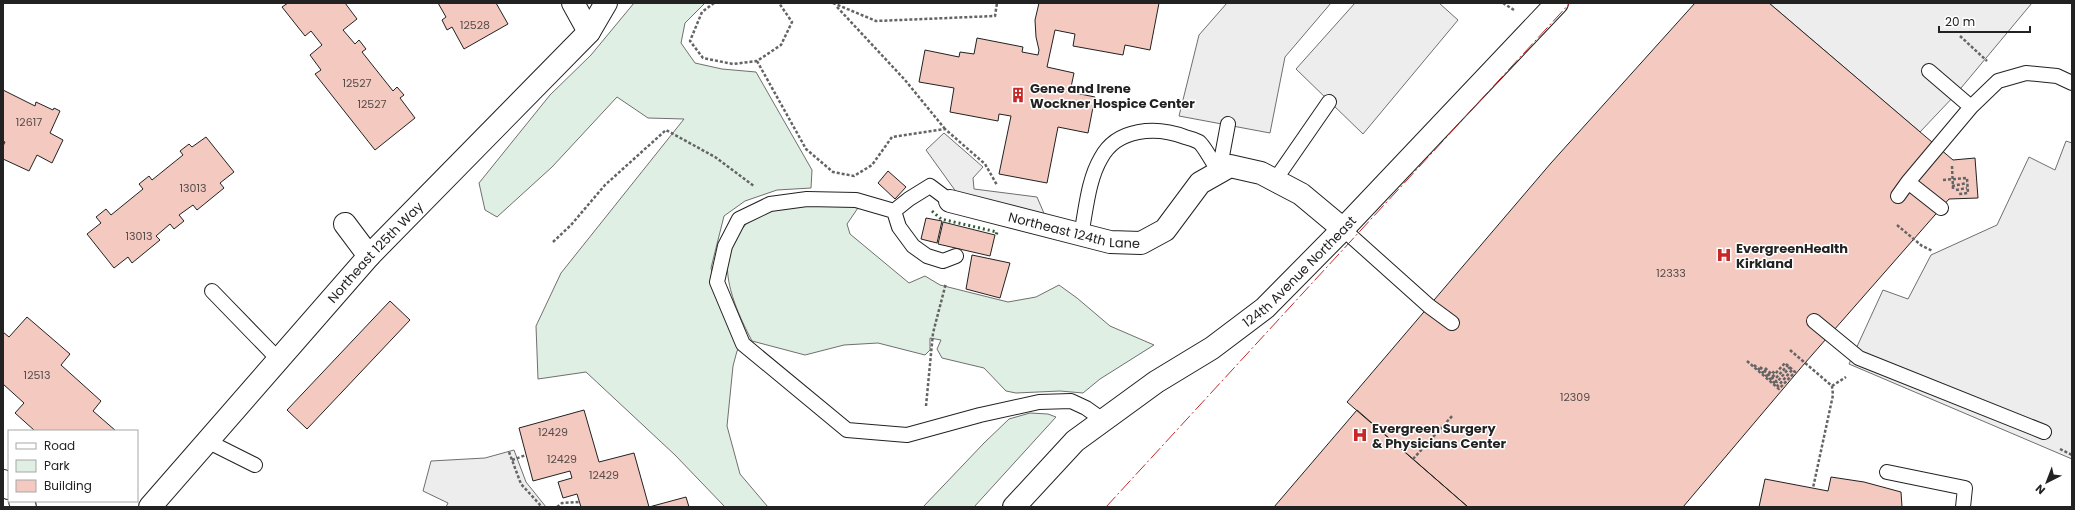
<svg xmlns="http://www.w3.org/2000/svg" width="2075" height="510" viewBox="0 0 2075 510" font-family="Poppins,sans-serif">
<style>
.green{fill:#e0efe3;stroke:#6f6f6f}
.parking{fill:#ededed;stroke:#6f6f6f}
.building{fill:#f3c9c0;stroke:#222}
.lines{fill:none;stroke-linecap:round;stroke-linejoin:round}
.service-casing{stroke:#222;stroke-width:16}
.minor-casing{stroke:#222;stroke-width:24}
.tertiary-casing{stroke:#222;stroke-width:24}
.path{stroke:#646464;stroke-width:2.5;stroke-dasharray:3 2;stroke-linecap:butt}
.service{stroke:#fff;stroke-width:14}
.minor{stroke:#fff;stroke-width:22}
.tertiary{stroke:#fff;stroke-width:22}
.hedge{stroke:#2f5e38;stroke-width:3;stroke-dasharray:2 3;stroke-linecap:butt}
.power{stroke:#c62828;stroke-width:1;stroke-dasharray:14 3 2 3;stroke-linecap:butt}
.labels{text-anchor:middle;stroke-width:3;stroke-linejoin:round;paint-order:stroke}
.number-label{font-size:11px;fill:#564c4a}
.poi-label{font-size:13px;font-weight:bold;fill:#222;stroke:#fff;text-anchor:start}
.street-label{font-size:13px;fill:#222;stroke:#fff}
</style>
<rect width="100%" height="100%" fill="#fff"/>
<path class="green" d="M634 3H705L685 23 681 43 695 63 722 69 756 72 812 170 811 188 777 190 745 201 724 216 711 268 719 299 740 347 737 351 733 366 727 426 740 474 768 507H725L675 455 586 372 538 379 536 326 561 273 684 119 648 118 617 97 552 167 497 217 485 210 479 183 550 95 591 55Z
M810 205H860L847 224 850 234 909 283 925 276 940 285 1008 302 1036 297 1059 285 1077 298 1110 326 1154 345 1100 379 1083 393 1060 391 1016 393 1006 391 984 368 942 358 937 349 941 340 930 338V350L925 355 878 343 844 345 805 355 752 341C736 310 712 261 741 230 744 227 747 222 751 220 769 209 790 207 810 205Z
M1030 413 1048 414 1056 417 974 507H923L984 443 1009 419Z"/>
<path class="parking" d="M1227 3H1331L1285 57 1270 133 1179 116 1199 35Z
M1355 3H1439L1458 20 1363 134 1296 69Z
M1769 3H2032L1956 94 1920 132Z
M944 133 983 167 973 178 974 189 1037 197 1046 218 962 200 926 150Z
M2066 141 2072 143V459L1849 364 1883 290 1908 299 1931 255 1997 225 2029 157 2055 170Z
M514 450 526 482 546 507H446L448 503 423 491 431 461 485 458Z"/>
<path class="building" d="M288 3H345L357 19 343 30 355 44 359 40 366 49 362 52 393 91 397 87 404 95 400 98 415 118 375 150 315 74 321 70 310 55 322 45 311 31 305 36 282 7Z
M438 3H496L508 24 464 49 452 27 447 30 442 20 446 17Z
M1039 3H1159L1150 50 1125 45 1123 55 1073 46 1075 34 1055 30 1047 67 1074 73 1070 92 1095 97 1088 133 1058 127 1047 183 999 174 1011 116 999 114 998 121 950 112 954 88 919 82 925 50 959 57 960 52 974 54 977 38 1023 47 1022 52 1038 55 1039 50 1036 37 1035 20Z
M1695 3H1769L1953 160 1975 158 1978 198 1949 199 1805 363 1683 507H1468L1347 402 1551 163Z
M3 87V90L35 106 36 102 53 110 54 108 60 111 50 133 63 140 52 163 37 155 29 171 3 159V146L5 142 3 141Z
M206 137 234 172 220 183 224 188 197 210 193 205 179 215 184 221 174 229 170 224 156 236 160 240 132 263 128 257 114 268 87 234 101 223 96 217 106 209 111 215 143 189 139 184 149 176 152 180 183 155 180 151 189 144 192 147Z
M888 171 906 187 895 199 878 183Z
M926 218 942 221 937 243 921 239Z
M943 222 995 235 990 256 938 244Z
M972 255 1010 263 1000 298 966 289Z
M390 301 410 320 307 429 287 410Z
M27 317 70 354 61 365 101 401 93 411 116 431H35L15 413 24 403 3 384V332L9 337Z
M584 410 599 462 634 453 649 507H581L577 494 563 498 558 482 572 478 570 471 533 481 519 428Z
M1357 410 1413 459 1468 507H1274Z
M1831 477 1864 482 1901 492 1902 507H1759L1765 479 1828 491Z
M686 497 689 507H649Z"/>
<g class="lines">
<g class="service-casing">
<path id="service" d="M1929 71 1971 107
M1219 172 1228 124
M1275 180 1329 102
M1898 196 1908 182
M950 201 930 186 909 199 894 211 856 200 807 199 770 204 739 219 725 246 717 282 743 344 847 430 907 435 980 415 1039 402 1071 401 1086 408 1103 420
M1941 208 1908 182 1971 107 1998 81 2026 73 2057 76 2072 83
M894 211 899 227 913 246 927 256 943 261 956 256
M1343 229 1429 306 1452 323
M1081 235C1086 210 1088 180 1101 158 1117 128 1156 126 1185 137 1189 138 1195 140 1199 142 1205 147 1214 165 1219 172
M212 291 278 359
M1814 321 1859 358 2044 432
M207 441 255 465
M1887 472 1965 488 1963 507"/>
</g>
<g class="minor-casing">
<g id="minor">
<path d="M573 3 589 32"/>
<path id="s1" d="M950 201 1110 242 1141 243 1165 230 1200 183 1230 166 1261 173 1301 194 1343 229"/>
<path d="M345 224 369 256"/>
<path d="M3 481 9 488"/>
<path d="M20 501 25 507"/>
<path id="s2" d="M150 507 369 256 589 32 606 3"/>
</g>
</g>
<g class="tertiary-casing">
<g id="tertiary">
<path id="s3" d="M1014 507 1075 441 1156 382 1212 348 1265 308 1343 229 1557 3"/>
</g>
</g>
<path class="path" d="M714 3 702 12 690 41 703 58 733 64 757 61 781 45 792 22 779 3
M833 3 876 21 995 16 997 3
M1503 3 1514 10
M837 7 905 80 945 129
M1960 36 1987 61
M757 61 806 149 833 172 854 176 872 165 892 137 945 129 985 164 997 185
M1952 166 1953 189
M1943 180 1967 178 1968 193 1959 194
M1952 186 1967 183
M1956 190 1967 188
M1897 225 1922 246 1933 251
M553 242 571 225 605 185 666 130 715 157 754 186
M1790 350 1832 386 1833 395 1813 488
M1747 361 1779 389 1795 372 1785 363 1775 374 1772 371
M1754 365 1778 386 1792 370
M1760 367 1777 382 1790 367
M1765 368 1776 378 1788 365
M1832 386 1846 377
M926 406 933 333 946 283
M2060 449 2072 455
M509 452 521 484 542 507
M1413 459 1453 415
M512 460 526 455
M557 507 562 503 579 502"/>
<use href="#service" class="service"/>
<use href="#minor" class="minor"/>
<use href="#tertiary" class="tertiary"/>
<path class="hedge" d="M932 211 941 219 997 232 996 236"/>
<path class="power" d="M1106 507 1570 3"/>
</g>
<defs>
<g id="building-bare" transform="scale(1.2)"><path d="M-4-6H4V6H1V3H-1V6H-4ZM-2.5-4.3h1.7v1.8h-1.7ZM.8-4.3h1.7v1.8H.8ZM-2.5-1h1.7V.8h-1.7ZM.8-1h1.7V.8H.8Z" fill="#c62828" stroke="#fff" stroke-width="2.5" paint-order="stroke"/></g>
<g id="hospital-bare" transform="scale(1.2)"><path d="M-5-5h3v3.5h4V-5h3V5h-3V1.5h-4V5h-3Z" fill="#c62828" stroke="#fff" stroke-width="2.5" paint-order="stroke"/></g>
</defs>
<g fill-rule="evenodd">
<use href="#building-bare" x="1018" y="95"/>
<use href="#hospital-bare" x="1724" y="255"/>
<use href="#hospital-bare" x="1360" y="435"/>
</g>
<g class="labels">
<g class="number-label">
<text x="475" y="29">12528</text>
<text x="357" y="87">12527</text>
<text x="372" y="108">12527</text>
<text x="29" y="126">12617</text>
<text x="193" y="192">13013</text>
<text x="139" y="240">13013</text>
<text x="1671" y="277">12333</text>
<text x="37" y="379">12513</text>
<text x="1575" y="401">12309</text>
<text x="553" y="436">12429</text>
<text x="562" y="463">12429</text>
<text x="604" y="479">12429</text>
</g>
<g class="poi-label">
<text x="1030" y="93">Gene and Irene<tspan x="1030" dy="15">Wockner Hospice Center</tspan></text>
<text x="1736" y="253">EvergreenHealth<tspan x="1736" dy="15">Kirkland</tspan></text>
<text x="1372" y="433">Evergreen Surgery<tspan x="1372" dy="15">&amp; Physicians Center</tspan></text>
</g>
<g class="street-label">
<text dy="5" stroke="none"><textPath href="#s1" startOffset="128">Northeast 124th Lane</textPath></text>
<text dy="5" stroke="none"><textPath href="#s2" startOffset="340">Northeast 125th Way</textPath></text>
<text dy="5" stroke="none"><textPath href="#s3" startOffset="372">124th Avenue Northeast</textPath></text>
</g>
</g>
<rect width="2075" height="510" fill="none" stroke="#222222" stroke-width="8"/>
<rect x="8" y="430" width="130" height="72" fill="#ffffff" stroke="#a7a7a7"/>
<rect x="16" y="443" width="20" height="6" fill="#ffffff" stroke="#a7a7a7"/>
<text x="44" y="450" font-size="12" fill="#222222">Road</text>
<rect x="16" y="460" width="20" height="12" fill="#e0efe3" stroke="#a7a7a7"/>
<text x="44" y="470" font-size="12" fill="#222222">Park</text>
<rect x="16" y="480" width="20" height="12" fill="#f3c9c0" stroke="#a7a7a7"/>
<text x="44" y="490" font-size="12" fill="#222222">Building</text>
<g transform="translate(2047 482) rotate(222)" stroke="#ffffff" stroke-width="3" paint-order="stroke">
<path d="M0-3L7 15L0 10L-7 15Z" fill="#222222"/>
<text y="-6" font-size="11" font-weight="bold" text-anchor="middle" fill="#222222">N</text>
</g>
<path d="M1939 26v6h91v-6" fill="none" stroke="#222222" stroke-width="2"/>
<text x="1945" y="26" font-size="12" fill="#222222" stroke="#ffffff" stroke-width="3" paint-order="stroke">20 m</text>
</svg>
